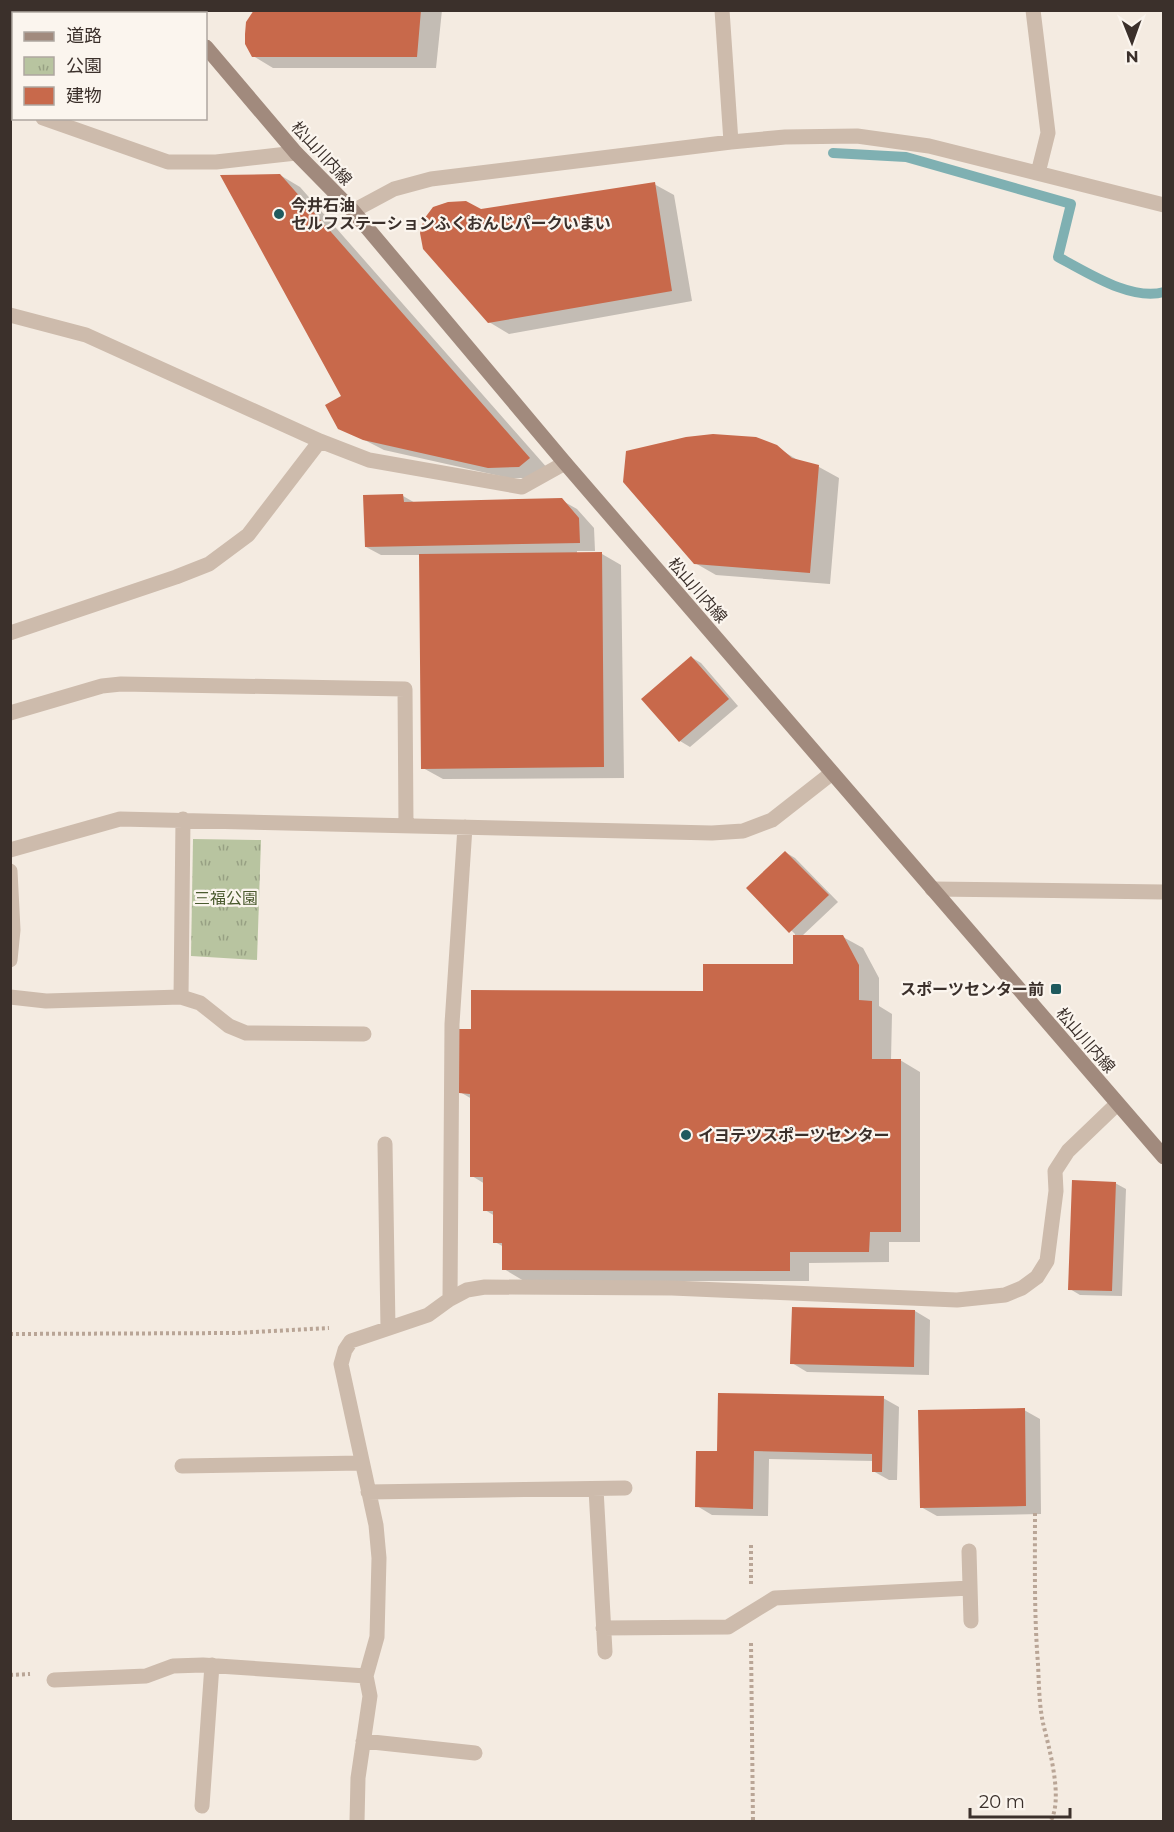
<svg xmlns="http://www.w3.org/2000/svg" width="1174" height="1832" viewBox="0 0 1174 1832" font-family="Montserrat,'Noto Sans JP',sans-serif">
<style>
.park{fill:url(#park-tufts)}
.shadow{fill:#0003}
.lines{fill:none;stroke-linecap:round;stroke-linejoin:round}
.stream{stroke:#7fb0b2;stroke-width:10}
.building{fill:#c8694b}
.path{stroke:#b9a596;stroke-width:4;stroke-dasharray:3 3;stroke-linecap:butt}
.minor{stroke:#cdbbac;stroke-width:15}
.secondary{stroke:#a18a7d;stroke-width:15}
.poi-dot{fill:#1f5a5e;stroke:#fbf5ee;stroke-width:2}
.labels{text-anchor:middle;stroke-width:4.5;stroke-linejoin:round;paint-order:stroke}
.street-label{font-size:16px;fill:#3b302b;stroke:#fbf5ee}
.poi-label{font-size:16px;font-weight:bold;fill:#3b302b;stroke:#fbf5ee;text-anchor:start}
.park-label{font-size:16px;fill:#4a5a2e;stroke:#fbf5ee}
</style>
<defs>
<pattern id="park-tufts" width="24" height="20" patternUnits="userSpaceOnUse" patternTransform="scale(1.5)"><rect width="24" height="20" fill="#b8c4a0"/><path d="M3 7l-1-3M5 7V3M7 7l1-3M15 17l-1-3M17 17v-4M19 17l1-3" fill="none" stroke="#97a083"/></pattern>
</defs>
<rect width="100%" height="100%" fill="#f4ebe1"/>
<path class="park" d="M193 839 261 840 257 960 191 956Z"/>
<path class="shadow" d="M256 10H442L436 68H273L253 56Z
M280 175 300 187 549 470 539 478H509L384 450 339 427 343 396Z
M654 184 674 195 692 301 509 334 489 322 480 211Z
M776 447 801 462 819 467 839 478 830 584 716 575 695 563Z
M403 496 417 504 561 500 577 509 594 528 595 551H577V554H602L621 565 624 778 443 779 423 768 421 555H381L366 547Z
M691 657 701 663 738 706 690 747 680 741 643 699Z
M785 852 795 858 838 902 802 936 843 937 863 948 879 978V1006L892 1014 891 1060H900L920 1072V1242H889V1262L809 1263V1281H524L504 1269V1247L495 1242V1216L485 1210V1184L472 1176V1099L460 1092 705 992 795 965V934L748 888Z
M1115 1183 1126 1189 1122 1296 1080 1295 1070 1289Z
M794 1308 915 1311 930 1320 929 1375 807 1372 792 1363Z
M883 1398 899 1407 897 1480H889L873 1471 874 1461 769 1459 768 1516 712 1515 697 1506 718 1452Z
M1024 1410 1040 1419 1041 1514 937 1516 921 1507Z"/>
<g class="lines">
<path class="stream" d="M833 153 906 157 1071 204 1058 257C1087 272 1130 301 1164 292"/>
</g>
<path class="building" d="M254 10H421L417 57H252L245 44V34L246 22Z
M280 174 530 458 519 467 488 468 363 440 338 429 325 405 341 396 220 175Z
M655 182 672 291 488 323 423 249 420 233 424 219 433 207 448 202 466 201 481 209Z
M713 434 756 437 777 445 792 458 819 465 810 573 694 564 623 482 626 451 686 437Z
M403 494 404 502 562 498 579 518 580 543 365 547 363 495Z
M602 552 604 767 421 769 419 554Z
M691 656 729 699 679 742 641 699Z
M785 851 829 895 789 933 746 888Z
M793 935H843L859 965V1000L872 1001V1059H901V1232H870L869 1252H790V1271L502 1270V1243H493V1211H483V1177H470V1094L459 1093V1029H471V990L703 991V964H793Z
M1072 1180 1116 1182 1112 1291 1068 1290Z
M792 1307 915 1310 914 1367 790 1364Z
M718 1393 884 1396 882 1472H872V1454L754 1451 753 1509 695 1507 696 1451H717Z
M1025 1408 1026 1506 920 1508 918 1410Z"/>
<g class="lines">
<path class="path" d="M10 1334 236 1333 329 1328
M1035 1513C1035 1564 1034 1614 1038 1664 1039 1684 1039 1704 1043 1723 1049 1748 1064 1800 1050 1822
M751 1584V1543
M751 1643 753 1822
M10 1675 30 1674"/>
<path class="minor" d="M722 10 731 142
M1033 10 1048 133 1038 173
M10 107 14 108
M43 118 168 162H216L296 153
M353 211 394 189 431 179 731 142 785 137 857 136 929 146 1164 205
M10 315 86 335 320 441 369 460 522 487 565 463
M10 633 176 577 209 564 248 535 320 441
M10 713 102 686 121 684 405 689 406 825
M10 850 120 819 712 833 743 831 772 820 832 773
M10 871 13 930 10 960
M932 889 1164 892
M10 997 46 1001 181 997 200 1003 229 1026 246 1033 364 1034
M181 997 183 819
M385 1144 388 1328
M450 1299 452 1024 465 827
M182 1466 362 1463
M596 1489 605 1652
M368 1492 625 1488
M969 1551 971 1621
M603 1628 728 1627 775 1598 970 1588
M54 1680 146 1676 173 1666 203 1665 366 1676
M363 1741 475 1753
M202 1806 212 1665
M357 1822 358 1778 370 1696 366 1676 377 1637 379 1558 376 1525 341 1364 345 1350 351 1341 428 1315 450 1299 467 1290 485 1287 672 1288 957 1300 1005 1295 1022 1288 1037 1277 1047 1261 1056 1191 1055 1171 1068 1151 1117 1104"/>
<path class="secondary" d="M173 10 177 14
M206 47 296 153 353 211 565 463 1164 1157"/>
</g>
<g class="poi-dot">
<circle cx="279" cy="214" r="6"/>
<rect x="1050" y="983" width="12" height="12" rx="3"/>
<circle cx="686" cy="1135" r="6"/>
</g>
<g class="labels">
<g class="street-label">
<text transform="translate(322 153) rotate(47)" y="6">松山川内線</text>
<text transform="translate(698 590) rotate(49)" y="6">松山川内線</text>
<text transform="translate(1086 1040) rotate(49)" y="6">松山川内線</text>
</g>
<g class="poi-label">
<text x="291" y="211">今井石油<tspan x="291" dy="18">セルフステーションふくおんじパークいまい</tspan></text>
<text x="1044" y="995" text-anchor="end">スポーツセンター前</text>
<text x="698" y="1141">イヨテツスポーツセンター</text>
</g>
<g class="park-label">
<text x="226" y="904">三福公園</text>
</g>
</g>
<rect width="1174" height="1832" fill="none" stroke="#3b302b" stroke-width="24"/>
<rect x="12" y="12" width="195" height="108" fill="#fbf5ee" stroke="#aea6a0" stroke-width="1.5"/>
<rect x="24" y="32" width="30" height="9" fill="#a18a7d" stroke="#aea6a0" stroke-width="1.5"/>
<text x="66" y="42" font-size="18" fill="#3b302b">道路</text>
<rect x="24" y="57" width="30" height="18" fill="url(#park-tufts)" stroke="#aea6a0" stroke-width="1.5"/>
<text x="66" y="72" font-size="18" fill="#3b302b">公園</text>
<rect x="24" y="87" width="30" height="18" fill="#c8694b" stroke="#aea6a0" stroke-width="1.5"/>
<text x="66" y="102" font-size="18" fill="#3b302b">建物</text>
<g transform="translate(1132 42) rotate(179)" stroke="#fbf5ee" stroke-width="4.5" paint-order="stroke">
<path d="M0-4.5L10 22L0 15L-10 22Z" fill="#3b302b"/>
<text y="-9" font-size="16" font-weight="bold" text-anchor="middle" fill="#3b302b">N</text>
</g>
<path d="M970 1808v9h100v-9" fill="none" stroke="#3b302b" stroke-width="3"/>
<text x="979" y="1808" font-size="18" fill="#3b302b" stroke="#fbf5ee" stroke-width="4.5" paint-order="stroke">20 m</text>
</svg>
